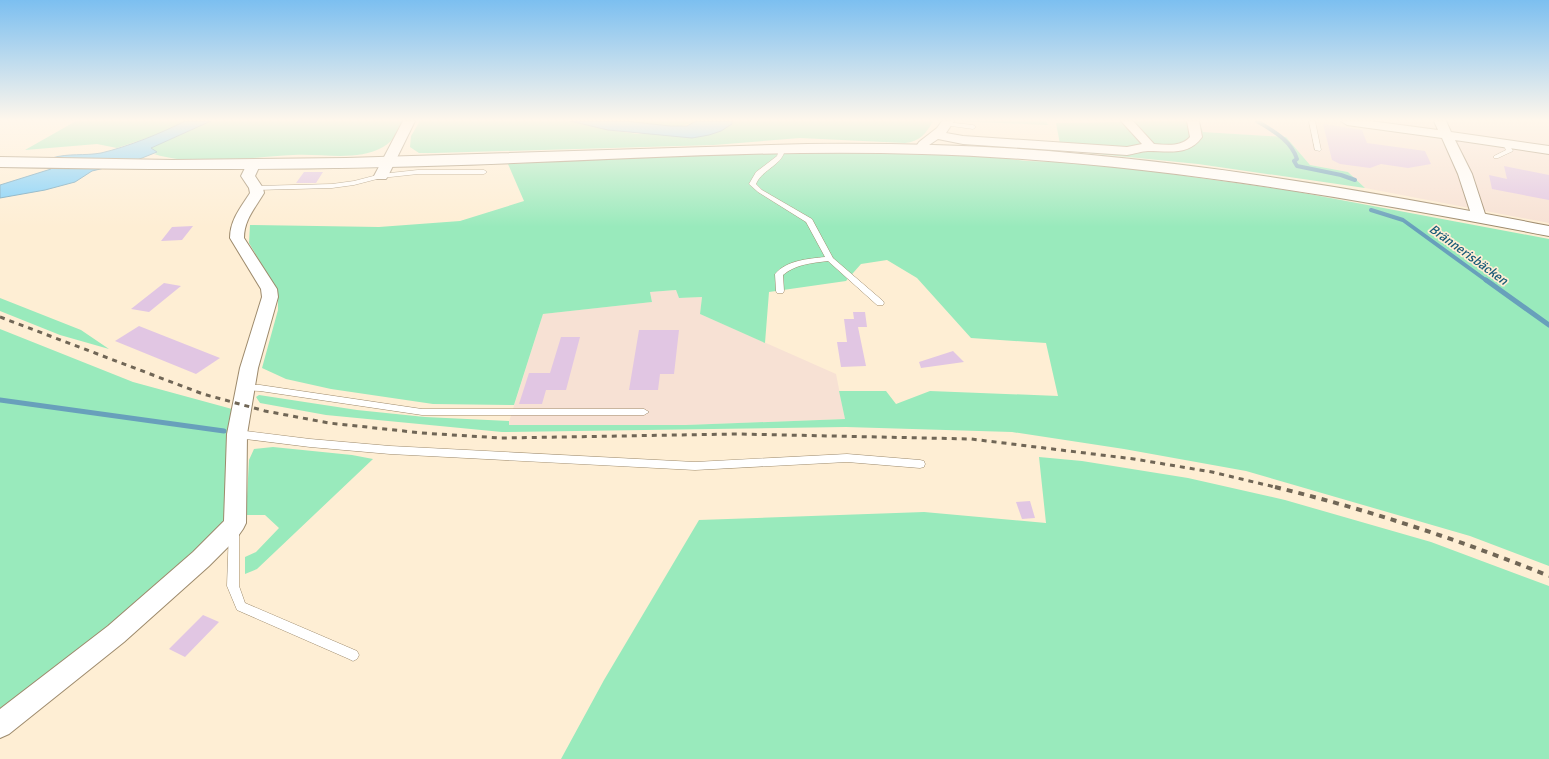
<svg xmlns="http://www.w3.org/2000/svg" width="1549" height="759" viewBox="0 0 1549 759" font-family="Signika,sans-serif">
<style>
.industrial{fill:#f7e1d4}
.green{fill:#99eabc}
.water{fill:#7bcffb;stroke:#68a0bb}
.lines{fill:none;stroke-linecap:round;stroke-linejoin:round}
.stream-far1{stroke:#68a0bb;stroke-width:4}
.stream{stroke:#68a0bb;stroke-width:5}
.building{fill:#e1c6e3}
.lane-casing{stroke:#9d8a6c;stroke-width:1}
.street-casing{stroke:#9d8a6c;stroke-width:2}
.secondary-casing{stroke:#9d8a6c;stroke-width:2}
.lane{fill:#fff;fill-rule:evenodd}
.street{fill:#fff;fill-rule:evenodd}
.secondary{fill:#fff;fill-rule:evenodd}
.rail-far1{stroke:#706656;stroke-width:3;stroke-dasharray:5 5;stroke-linecap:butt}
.rail{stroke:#706656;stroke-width:4;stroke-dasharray:6 6;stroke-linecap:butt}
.labels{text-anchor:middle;stroke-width:3.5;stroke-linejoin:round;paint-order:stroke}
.water-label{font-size:13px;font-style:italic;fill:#195b78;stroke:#feeed4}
</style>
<rect width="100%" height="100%" fill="#feeed4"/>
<path class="industrial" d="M1199 121H1549V223L1365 188 1348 172 1310 165 1286 137 1203 132Z
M676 290 679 298 702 297 700 314 836 374 845 419 686 425H508L543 314 652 302 650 292Z"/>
<path class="green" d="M76 121H185L162 133 117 148 97 144 25 150Z
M211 121H403C398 131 394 141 383 147 356 162 322 153 293 155 250 157 195 167 154 154L157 153 151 148Z
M420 121H570L608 130 638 134 732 124V121H933C927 133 919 142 905 143L800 138 714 145 434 153H419L410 147 411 136Z
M625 121H696C675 132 647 124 625 121Z
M955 121H1046L1048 125Z
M1133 121H1199L1203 132 1286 137 1310 165 1348 172 1365 188 1198 164 1068 151 1076 150 1114 152 1153 145Z
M1125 122 1143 145 1135 148 1060 144 1056 123Z
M819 152 983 156 1027 161 1093 163 1293 191 1549 239V566L1470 536 1246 471 1124 449 1012 432 846 427 502 432 326 415 260 403 256 397 259 395 357 410 425 417 509 421V425H686L845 419 839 391H886L896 404 930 391 1058 396 1046 343 971 338 917 278 887 260 861 264 846 281 769 292 765 343 700 314 702 297 679 298 676 290 650 292 652 302 543 314 514 405 433 404 331 389 286 379 262 368 278 310V292L249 243 250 225 379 227 460 221 524 201 508 164 704 154Z
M0 298 81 330 109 349 60 335 0 311Z
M0 329 133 382 232 409 229 518 224 528 85 646 0 709Z
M273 447 352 455 373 459 257 569 245 574V557L256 552 279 528 265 515H246L249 460 254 449Z
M1039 457 1082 461 1188 478 1285 500 1431 542 1549 586V759H561L604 680 699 520 924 512 1046 523Z"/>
<path class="water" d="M185 121H211L151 148 157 152 137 160 92 171 75 182 45 190 0 198V185L51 169 52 158C68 153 85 156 101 153 127 147 162 133 185 121Z
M570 121H625L670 126H687L696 121H732V124L721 131 709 135 692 138 608 130Z"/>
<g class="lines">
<path class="stream-far1" d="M1257 121C1273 131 1291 140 1297 159L1294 161 1297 166 1341 175 1355 180
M1371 210 1403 220 1487 281"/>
<path class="stream" d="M1486 280 1549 325
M0 400 224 431"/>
</g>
<path class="building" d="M1323 124 1362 130 1367 143 1425 151 1431 164 1408 168 1381 164 1370 168 1340 164 1332 160Z
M1504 166 1549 175V200L1492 189 1489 175 1507 179Z
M304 172H323L316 183H296Z
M193 226 182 240 161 241 172 227Z
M164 283 181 286 149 312 131 309Z
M853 312H865L867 327H858L866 366 841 367 837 342H847L844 319H854Z
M139 326 220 358 196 374 115 341Z
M639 330H679L674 374H660L658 390H629Z
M561 337H580L566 390H546L542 404H519L529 373H550Z
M953 351 964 362 921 368 919 362Z
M1030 501 1035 518 1022 519 1016 502Z
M203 615 219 622 185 657 169 649Z"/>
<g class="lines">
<g class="lane-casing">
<path id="lane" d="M1309 121H1315L1321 150 1320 151 1315 150Z
M946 122 973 125 976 127 973 129 944 125V123Z
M1504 143H1508L1513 151 1498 158H1494V156L1506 150 1503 144Z
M780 147 785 148C784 165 762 169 756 184L762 190 812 219 833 258 883 301 884 303 883 305H877L828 261C812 263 796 264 783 275L784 291 783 293H777L776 291 775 274C787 260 808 259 825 257L806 222 758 192 749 184 756 172 777 156Z
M418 170H484L487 172 484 174H418L381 178 354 185 332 188 256 190 253 188 256 186 332 184 354 181 381 174Z
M246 385H260L422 409H644L649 412 644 415H422L260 391 243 390 241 388 243 386Z
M237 430 310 439 390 446 695 462 847 454 920 460 924 461 925 464 924 467 920 468 847 462 695 470 390 454 310 447 237 438 234 436 232 434 234 432Z
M234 525 238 526 239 529V586L245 603 357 651 359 655 357 659 353 661 349 659 237 610 227 586 229 529 230 526Z"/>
</g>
<g class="street-casing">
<path id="street" d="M403 121H415L388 176 386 179H376L374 176Z
M942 121H954L946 133 963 136 1127 147 1142 144 1121 121H1133L1154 144C1167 145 1181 147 1190 137L1187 121H1199L1202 137C1189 156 1169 151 1148 151 1142 151 1134 154 1127 155L963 144 938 139 929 145 930 149 928 152H920L917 145 919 142 937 128Z
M1341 121H1370L1438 130 1434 121H1446L1451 132 1549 146V154L1455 140 1472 174 1486 217 1484 220H1474L1472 217 1458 174 1442 138 1347 125Z
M253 161 260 165 255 176 263 188 264 193C255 208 244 220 244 238L277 289 278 297 258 368 247 434 246 523 243 529 236 539 209 566 124 642 9 734 0 738V709L108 626 193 552 224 521 227 434 240 368 262 297 261 289 230 238C230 220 241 207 250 193L249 188 241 176 248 162Z"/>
</g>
<g class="secondary-casing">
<path id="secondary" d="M807 144C898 143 990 145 1081 154 1238 168 1394 196 1549 226V236C1342 196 1134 160 922 154 768 149 615 160 461 165 307 170 154 170 0 167V157L173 160 346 158Z"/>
</g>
<use href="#lane" class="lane"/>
<use href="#street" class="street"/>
<use href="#secondary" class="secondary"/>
<path class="rail-far1" d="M0 317 203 394 265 411 329 423 422 433 501 438 738 434 971 439 1134 459 1212 472 1279 488"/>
<path class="rail" d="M1275 487C1369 510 1460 540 1549 576"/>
</g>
<linearGradient id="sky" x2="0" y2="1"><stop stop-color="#7cbff0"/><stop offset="0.53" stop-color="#fff7ec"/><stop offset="1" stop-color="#fff7ec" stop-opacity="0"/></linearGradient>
<rect width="1549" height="227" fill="url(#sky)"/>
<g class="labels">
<g class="water-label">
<text transform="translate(1469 254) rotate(36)" y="5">Brännerisbäcken</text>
</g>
</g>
</svg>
